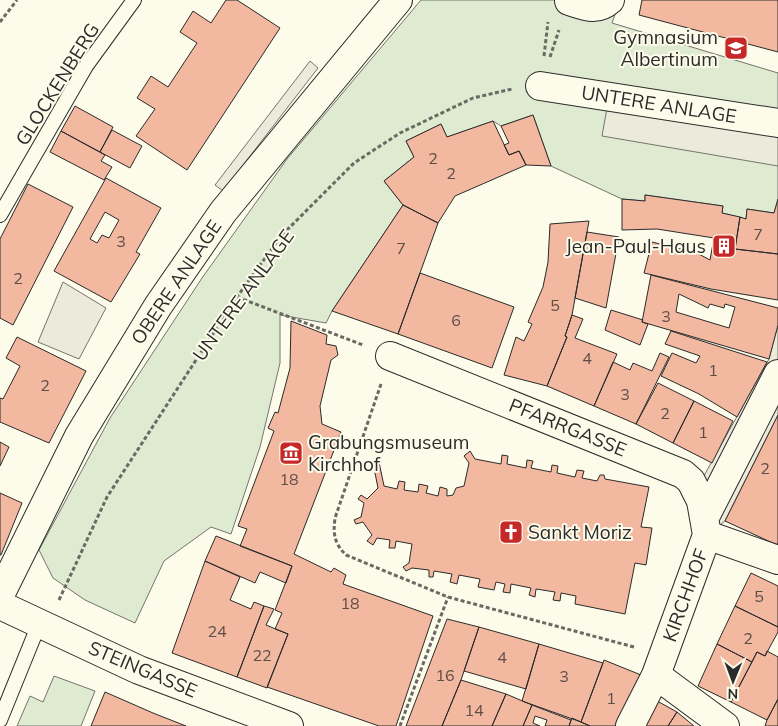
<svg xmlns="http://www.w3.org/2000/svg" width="778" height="726" viewBox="0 0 778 726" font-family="Mulish,sans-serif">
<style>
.green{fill:#deebd1;stroke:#74746e}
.parking{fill:#eceadb;stroke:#74746e}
.building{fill:#f2b8a0;stroke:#2b2b2b;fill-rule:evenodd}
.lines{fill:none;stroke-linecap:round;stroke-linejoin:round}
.lane-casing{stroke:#2b2b2b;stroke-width:16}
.street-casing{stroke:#2b2b2b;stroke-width:30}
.secondary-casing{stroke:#2b2b2b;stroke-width:30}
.path{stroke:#6a6964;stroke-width:3;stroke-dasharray:4 2.5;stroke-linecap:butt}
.lane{stroke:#fdfbea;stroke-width:14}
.street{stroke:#fdfbea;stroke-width:28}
.secondary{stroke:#fdfbea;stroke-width:28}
.labels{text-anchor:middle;stroke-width:4;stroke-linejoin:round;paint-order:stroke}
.number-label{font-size:16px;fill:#5d4e48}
.poi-label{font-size:19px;fill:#2b2b2b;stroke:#fdfbea;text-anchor:end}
.street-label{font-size:19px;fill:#2b2b2b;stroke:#fdfbea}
</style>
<rect width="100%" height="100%" fill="#fdfbea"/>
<path class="green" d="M421 0H620L612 23 778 73V199L774 213 747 209 746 219 722 213 723 206 645 195V201L622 199 551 166 533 115 501 126 493 121 447 137 441 124 406 141 414 157 384 181 403 205 332 311 326 323 280 315V363L260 447 231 534 211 527 164 561 135 623 85 600 53 578 39 550 110 418 202 278 287 159Z
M54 676 95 691 81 726H17L30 696 43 702Z"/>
<path class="parking" d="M310 61 318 68 223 191 215 185Z
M607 108 778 136V166L602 136Z
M63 282 106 308 79 359 38 342Z
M778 325V415L725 521 707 535 696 490 769 359Z"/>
<path class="building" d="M226 0H237L280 28 187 170 136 136 155 109 137 98 151 76 168 87 197 43 180 32 193 11 211 23Z
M642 0H778V52L639 15Z
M75 106 113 127 100 152 61 131Z
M533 115 551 166 526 165 519 151 509 155 504 145 509 143 501 126Z
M493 121 509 155 519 151 526 165 455 196 438 223 403 205 384 181 414 157 406 141 441 124 447 137Z
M112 130 142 146 130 168 100 152Z
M61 131 105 155 101 161 112 167 104 180 50 152Z
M106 178 161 208 136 252 140 254 111 302 54 271ZM105 212 119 220 109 238 102 235 97 243 90 239Z
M28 184 73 207 13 325 0 318V239Z
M645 195 723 206 722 213 740 217 735 249 778 254V300L711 289 644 273 652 242 697 253 710 260 714 238 657 229 622 230V199L645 201Z
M778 199V254L735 249 740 217 746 219 747 209 774 213Z
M403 205 438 223 398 334 332 311Z
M589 221 572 315 565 336 567 337 547 386 504 375 516 337 524 341 532 324 528 322 543 287 548 262 550 224Z
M587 232 619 237 606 308 575 298Z
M420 273 514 307 492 368 398 334Z
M651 275 778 308V325L769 359 642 322ZM679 294 708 308 710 304 724 308 725 304 735 307 729 328 676 312Z
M611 310 643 320 642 322 648 324 640 345 605 330Z
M572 315 583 319 575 338 617 354 594 406 547 386 567 337 565 336Z
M291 321 327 335 326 344 336 346 338 355 331 360 320 406 322 424 341 432 294 554 331 572 334 568 346 575 343 584 433 616 396 726H379L267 687 288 634 275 629 282 613 275 610 292 566 240 546 247 529 238 526 274 431 268 428 275 412 278 413 290 368Z
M671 331 767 362 737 417 699 394 661 376 672 353 696 363 700 356 665 344Z
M17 337 86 371 49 443 0 422V398L3 399 20 366 6 358Z
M660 353 669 357 636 424 594 406 613 362 630 370 633 363 652 371Z
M658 383 694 401 673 443 636 424Z
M694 401 733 421 712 463 673 443Z
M778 415V543L777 545 725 521Z
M0 442 9 447 0 466Z
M470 451 475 459 501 464 502 455 508 456 507 464 526 468 527 460 533 461 531 468 551 472 552 465 558 466 557 473 575 477 577 470 584 471 582 478 597 481 600 475H604L605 479 649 487 641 527 652 528 646 565 635 563 625 614 575 604 576 596 561 593 560 601 553 600 555 592 536 589 535 597 529 595 531 588 511 584 510 593 503 592 505 584 496 582 494 590 478 587 480 579 459 575 457 584 450 582 452 574 434 571 433 577H429V570L412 568 406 571 403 567 409 563 412 544 396 541 395 548H389L390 540 377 538 373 545 367 541 372 535 363 522 356 524 354 520 361 517 364 503 358 499 361 495 367 499 378 488 373 463 379 462 384 486 397 489 399 481 405 482 404 490 418 492 419 484 428 486 426 493 438 496 440 487 447 489V496L453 495 456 488 464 486 469 463 464 456Z
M0 493 22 503 1 555H0Z
M216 536 292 566 286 583 260 572 255 583 205 561Z
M205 561 240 577 230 600 251 609 254 602 264 606 237 677 172 653Z
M751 573 778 586V627L735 606Z
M264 606 274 609 266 625 288 634 267 688 237 677Z
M735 606 778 627V632L765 656 757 652 752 662 717 644Z
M447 619 479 627 461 680 442 726H406Z
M479 627 539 644 526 689 464 671Z
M539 644 603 663 581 722 522 701Z
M717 644 752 662 731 702 698 686Z
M767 651 778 657V699L767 720 731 702 757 652 765 656Z
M604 660 641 675 621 726H590L581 722Z
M461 680 506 694 492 726H442Z
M105 692 153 713 186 726H91Z
M506 694 532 705 523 726H492Z
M650 697 677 712 668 726H636Z
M778 699V726H765L767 720Z
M532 705 571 720 569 726H545L547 720 535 716 533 723 540 726H523Z
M677 712 694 726H668Z
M572 718 590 726H569Z"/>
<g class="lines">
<g class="lane-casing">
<path id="lane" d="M0 215 86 66 134 0
M0 720 39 624"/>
</g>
<g class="street-casing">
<path id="street" d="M569 1C585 6 597 12 610 0
M540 86 778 123
M390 356 683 474 691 481 701 501 707 535 656 675 630 726
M705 517 778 374
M707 535 778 560
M0 595 79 436 158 306 223 212 398 0
M656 675 725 726"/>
</g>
<g class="secondary-casing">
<path id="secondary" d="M0 605 139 670 289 726"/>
</g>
<path class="path" d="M0 22 17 0
M544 56 548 22
M550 57 559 30
M237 297 363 345
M381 384 335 518C333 534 334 543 346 555L448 597 634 647
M59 600 107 497 237 297 281 236 354 163 400 133 473 98 512 89
M400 726 448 597"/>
<use href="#lane" class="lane"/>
<use href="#street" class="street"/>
<use href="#secondary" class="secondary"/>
</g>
<defs>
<g id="school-square" transform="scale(1.25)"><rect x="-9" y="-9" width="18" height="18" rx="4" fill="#c62828" stroke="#fdfbea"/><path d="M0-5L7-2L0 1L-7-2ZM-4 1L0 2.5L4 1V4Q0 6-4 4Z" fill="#fff"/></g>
<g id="building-square" transform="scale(1.25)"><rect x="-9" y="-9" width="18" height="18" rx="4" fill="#c62828" stroke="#fdfbea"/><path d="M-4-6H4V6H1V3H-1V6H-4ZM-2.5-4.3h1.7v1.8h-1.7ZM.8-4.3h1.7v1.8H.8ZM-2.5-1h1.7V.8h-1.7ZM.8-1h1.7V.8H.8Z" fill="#fff"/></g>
<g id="museum-square" transform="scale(1.25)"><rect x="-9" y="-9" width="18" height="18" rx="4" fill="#c62828" stroke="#fdfbea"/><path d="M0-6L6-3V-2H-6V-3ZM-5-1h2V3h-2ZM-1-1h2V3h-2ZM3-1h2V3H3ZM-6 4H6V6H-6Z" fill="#fff"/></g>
<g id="church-square" transform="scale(1.25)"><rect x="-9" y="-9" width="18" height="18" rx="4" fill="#c62828" stroke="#fdfbea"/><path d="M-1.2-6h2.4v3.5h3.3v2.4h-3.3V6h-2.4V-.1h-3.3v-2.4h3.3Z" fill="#fff"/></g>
</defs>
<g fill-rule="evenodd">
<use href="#school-square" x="736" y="48"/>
<use href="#building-square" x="724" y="246"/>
<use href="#museum-square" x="291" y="453"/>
<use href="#church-square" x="511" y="532"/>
</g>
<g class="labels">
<g class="number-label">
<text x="433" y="164">2</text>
<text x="451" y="179">2</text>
<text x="758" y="240">7</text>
<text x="121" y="247">3</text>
<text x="401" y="254">7</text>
<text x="18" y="284">2</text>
<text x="555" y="311">5</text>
<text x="666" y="322">3</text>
<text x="456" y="326">6</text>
<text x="587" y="364">4</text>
<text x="713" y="376">1</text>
<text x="45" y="391">2</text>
<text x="625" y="400">3</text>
<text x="665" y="419">2</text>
<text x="703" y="438">1</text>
<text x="765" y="474">2</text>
<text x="289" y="485">18</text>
<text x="759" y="602">5</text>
<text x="350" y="609">18</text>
<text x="217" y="637">24</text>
<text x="748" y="644">2</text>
<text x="262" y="661">22</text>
<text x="502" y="663">4</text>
<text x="445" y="681">16</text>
<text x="564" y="682">3</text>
<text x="611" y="704">1</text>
<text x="474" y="716">14</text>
</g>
<g class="poi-label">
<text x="718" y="44">Gymnasium<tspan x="718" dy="22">Albertinum</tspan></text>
<text x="706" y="253">Jean-Paul-Haus</text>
<text x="308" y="449" text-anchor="start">Grabungsmuseum<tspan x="308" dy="22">Kirchhof</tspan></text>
<text x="528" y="539" text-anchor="start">Sankt Moriz</text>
</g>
<g class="street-label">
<text transform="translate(57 84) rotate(-58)" y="7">GLOCKENBERG</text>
<text transform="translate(659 104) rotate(9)" y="7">UNTERE ANLAGE</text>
<text transform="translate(176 282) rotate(-56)" y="7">OBERE ANLAGE</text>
<text transform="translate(243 295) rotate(-54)" y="7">UNTERE ANLAGE</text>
<text transform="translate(568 427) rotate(22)" y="7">PFARRGASSE</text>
<text transform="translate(685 595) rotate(-70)" y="7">KIRCHHOF</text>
<text transform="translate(143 669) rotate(23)" y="7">STEINGASSE</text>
</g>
</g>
<g transform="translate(733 681) rotate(181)" stroke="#fdfbea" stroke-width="4" paint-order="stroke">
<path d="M0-4L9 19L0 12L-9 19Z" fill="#2b2b2b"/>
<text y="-8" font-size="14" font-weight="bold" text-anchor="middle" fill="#2b2b2b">N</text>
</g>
</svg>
